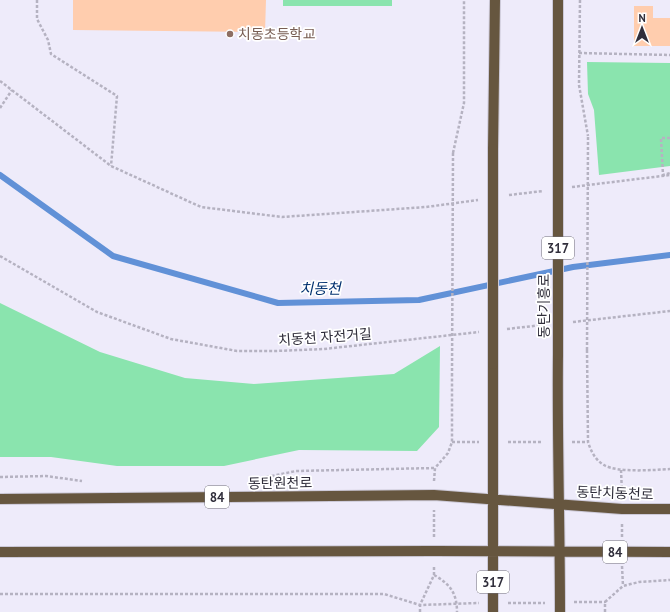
<svg xmlns="http://www.w3.org/2000/svg" width="670" height="612" viewBox="0 0 670 612" font-family="'PT Sans','Noto Sans KR',sans-serif">
<style>
.green{fill:#8ae4ae}
.lines{fill:none;stroke-linecap:round;stroke-linejoin:round}
.stream{stroke:#6191d7;stroke-width:6}
.building{fill:#ffcdae}
.primary-casing{stroke:#ccc9d8;stroke-width:12}
.path{stroke:#b5b2c1;stroke-width:2.5;stroke-dasharray:3 2;stroke-linecap:butt}
.primary{stroke:#66563f;stroke-width:10}
.primary-bridge-casing{stroke:#ccc9d8;stroke-width:12;stroke-linecap:butt}
.path-bridge{stroke:#b5b2c1;stroke-width:2.5;stroke-dasharray:3 2;stroke-linecap:butt}
.primary-bridge{stroke:#66563f;stroke-width:10}
.education-dot{fill:#8d6e63;stroke:#fff;stroke-width:1.5}
.labels{text-anchor:middle;stroke-width:3.5;stroke-linejoin:round;paint-order:stroke}
.shield{fill:#fff;stroke:#6e6d76;stroke-width:1}
.shield-label{font-size:13px;font-weight:bold;fill:#302e3b}
.education-label{font-size:14px;fill:#785e54;stroke:#fff;text-anchor:start}
.street-label{font-size:14px;fill:#302e3b;stroke:#fff}
.water-label{font-size:15px;font-style:italic;fill:#033270;stroke:#fff}
</style>
<rect width="100%" height="100%" fill="#eeebfa"/>
<path class="green" d="M283 0H392V6H283Z
M587 62 670 63V166L599 175 594 110 588 94Z
M0 303 100 352 185 378 254 384 394 374 440 346 439 427 417 451 299 450 224 466H117L51 457H0Z"/>
<g class="lines">
<path class="stream" d="M0 175 113 256 278 303 419 300 573 267 670 255"/>
</g>
<path class="building" d="M73 0H266L265 32 73 30Z
M634 6H653V18H670V46H634Z"/>
<g class="lines">
<g class="primary-casing">
<path id="primary" d="M558 0V141
M493 149 495 0
M558 355C557 441 560 526 560 612
M0 499 434 495 622 509H670
M0 552 434 551 670 552
M493 612V364"/>
</g>
<path class="path" d="M37 0V19L48 40 51 54 117 96 111 166
M580 0 579 85 588 136
M579 53 670 55
M0 81 111 166 201 207 282 217 426 207 478 200
M0 108 12 90
M670 138H661L663 175 670 173
M453 153 464 103V0
M572 187 670 175
M509 195 543 191
M0 256 97 312 171 339 237 351H276L324 349 479 332
M573 322 670 311
M507 329 542 325
M587 350 588 442C591 451 595 460 604 465 617 473 654 470 670 469
M452 442H479
M508 442H543
M572 442H588
M621 470 622 493
M0 477 46 476 82 481
M252 480 296 471 435 468
M434 481 435 468 448 453 452 442V376
M622 524V537
M434 537V510
M622 566 623 586
M434 575C450 584 457 593 457 612
M0 594H384L420 605 479 603
M574 602H605
M508 603H545
M420 612V605L434 575V566
M605 612V602L623 586 639 582 670 580"/>
<use href="#primary" class="primary"/>
<g class="primary-bridge-casing">
<path id="primary-bridge" d="M558 141V355
M493 149V364"/>
</g>
<path class="path-bridge" d="M587 350 588 136
M452 376 453 153"/>
<use href="#primary-bridge" class="primary-bridge"/>
</g>
<circle class="education-dot" cx="230" cy="34" r="4"/>
<g class="labels">
<g class="shield">
<rect x="542" y="237" width="32" height="22" rx="3"/>
<rect x="205" y="486" width="24" height="22" rx="3"/>
<rect x="603" y="541" width="24" height="22" rx="3"/>
<rect x="477" y="571" width="32" height="22" rx="3"/>
</g>
<g class="shield-label">
<text x="558" y="253">317</text>
<text x="217" y="502">84</text>
<text x="615" y="557">84</text>
<text x="493" y="587">317</text>
</g>
<g class="education-label">
<text x="238" y="39">치동초등학교</text>
</g>
<g class="street-label">
<text transform="translate(544 306) rotate(-90)" y="5">동탄기흥로</text>
<text transform="translate(325 337) rotate(-4)" y="5">치동천 자전거길</text>
<text transform="translate(280 483) rotate(-1)" y="5">동탄원천로</text>
<text transform="translate(615 493) rotate(2)" y="5">동탄치동천로</text>
</g>
<g class="water-label">
<text transform="translate(320 289) rotate(-1)" y="5">치동천</text>
</g>
</g>
<g transform="translate(642 28)" stroke="#ffffff" stroke-width="3" paint-order="stroke">
<path d="M0-3L7 15L0 10L-7 15Z" fill="#302e3b"/>
<text y="-6" font-size="11" font-weight="bold" text-anchor="middle" fill="#302e3b">N</text>
</g>
</svg>
